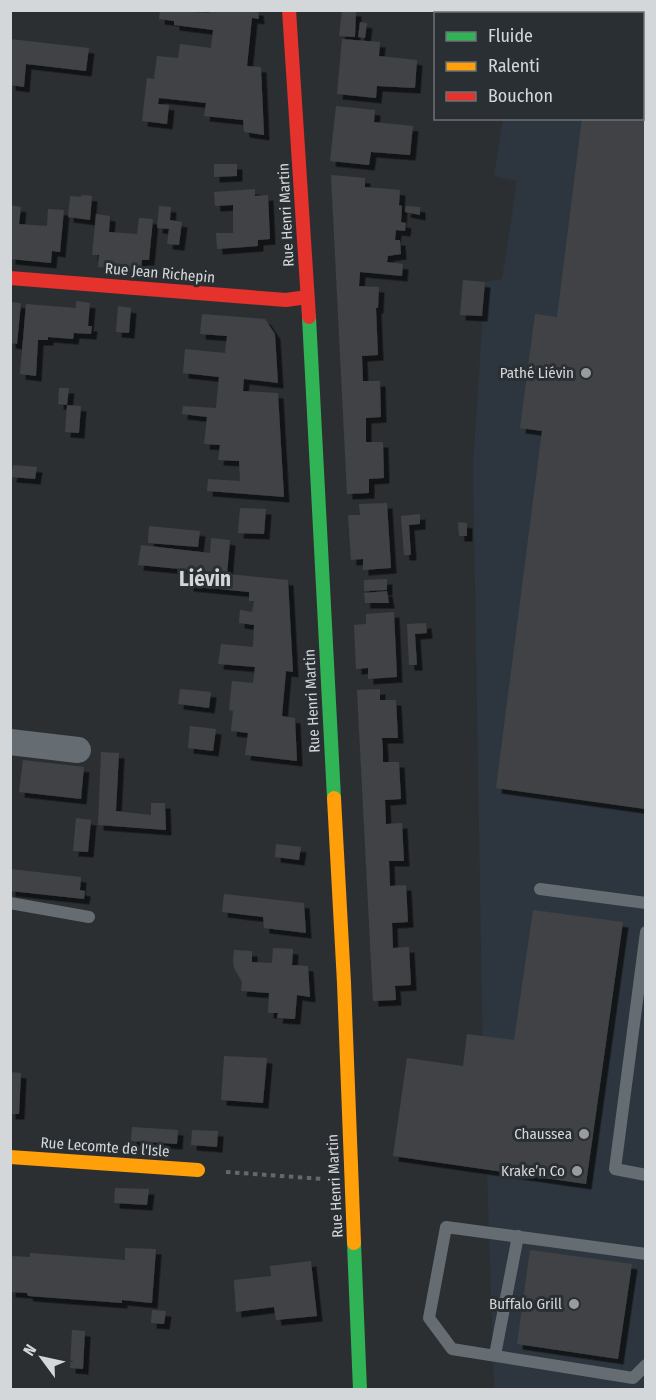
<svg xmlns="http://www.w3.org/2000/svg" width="656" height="1400" viewBox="0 0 656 1400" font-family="'Fira Sans Condensed',sans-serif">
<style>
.built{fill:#2d363e}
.building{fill:#404344;filter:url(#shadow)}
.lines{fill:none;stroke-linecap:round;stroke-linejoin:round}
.path{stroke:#62686c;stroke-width:4;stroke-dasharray:4.5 4.5;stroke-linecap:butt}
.lane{stroke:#656c72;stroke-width:12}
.street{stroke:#656c72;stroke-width:26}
.fast{stroke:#30b455;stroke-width:14}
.slow{stroke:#ff9f0a;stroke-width:14}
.jam{stroke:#e5322d;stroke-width:14}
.poi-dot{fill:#999c9f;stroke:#2a2f33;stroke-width:2}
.labels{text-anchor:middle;stroke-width:6;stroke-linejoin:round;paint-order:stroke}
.street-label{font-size:15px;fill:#d4d7da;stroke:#2a2f33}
.poi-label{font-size:15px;fill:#d4d7da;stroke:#2a2f33;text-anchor:end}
.district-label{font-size:21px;font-weight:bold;fill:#d4d7da;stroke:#2a2f33}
</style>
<defs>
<filter id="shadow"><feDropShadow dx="5.5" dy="5.5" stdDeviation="0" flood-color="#0009"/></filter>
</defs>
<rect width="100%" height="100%" fill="#2c2f31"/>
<path class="built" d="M518 11H645V1389H494L482 1013 473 465 485 282 502 279 517 181 494 176 503 119 642 118V14L518 13Z"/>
<path class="building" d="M160 10 209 13V10H258L259 19 252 18 247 66 261 67 264 135 244 132 243 120 204 116 206 103 159 98 158 104 169 105 167 124 142 121 147 78 154 79 157 56 178 58 180 44 211 48 213 30 174 25V21L159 19Z
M342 10 356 11 355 37 339 36Z
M596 10H645V809L496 788 542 431 520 428 535 314 557 317 582 118H642V14H596Z
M360 22 367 23 365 38 358 37Z
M10 39 89 48 86 71 26 64 24 87 10 85Z
M342 39 380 42 379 56 417 60 415 88 377 86 376 98 337 94Z
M336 106 375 110 374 122 413 126 410 155 371 152 369 165 330 161Z
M214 164H237V176L214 177Z
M331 175 365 178V187L400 190 399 205 402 206 401 222 406 223 405 231 396 230 395 240H400L401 254 388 256 387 262 403 264 402 276 360 272 359 286 379 287 378 308H376L378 355 362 356 363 381H380L381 417 366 418V442H383L384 478 369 479V493L347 494Z
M255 189V196L268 195 270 239 258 240V246L217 249 216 233H233V205L215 206 214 192Z
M81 195 92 196 90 220 68 217 70 196 82 197Z
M10 205 21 207 19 224 32 225 47 226 48 209 64 210 60 252 52 251 51 263 10 259Z
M159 206 171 207 170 220 182 222 179 245 167 244 169 229 157 228Z
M406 206 420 207V215L405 212Z
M96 214 110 216 109 232 137 234 139 218 153 219 149 260H142L141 272 98 267 99 255H92Z
M463 280 485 282 482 316 460 315Z
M76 301 90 303 88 326H92L91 334 74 333 73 339 48 337V340H38L36 376 20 374 26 304 76 308Z
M10 302 21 303 17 344 10 343Z
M118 306 131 308 129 333 116 332Z
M202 314 265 319 275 334 278 383 244 379 243 391 278 393 284 497 207 491 208 479 240 481 239 461 218 460 220 445 204 444 207 417 182 414 183 406 216 408 219 377 183 373 185 349 225 353 227 336 200 334Z
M59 388H69L67 405 58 404Z
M67 405 81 406 79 433 65 432Z
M13 465 37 467 35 479 11 477Z
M387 503 391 568 363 570V559L351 560 348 515H360L359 504Z
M240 508 266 509 264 534 238 533Z
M420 514V524L409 525 411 555H404L401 516Z
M458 522 467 523V536H459Z
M149 526 200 531 198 547 148 543Z
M211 538 230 540 227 574 288 580 293 672 286 671 282 716 295 718 297 761 245 755 248 733 231 731 233 711 229 710 232 681 253 683 255 667 218 664 221 644 253 647 254 625 239 623 240 610 252 612 254 601H249V592L188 586 190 570 138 565 141 545 210 553Z
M387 579V590L364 591V580Z
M387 591 389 603H365L364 593Z
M394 612 397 677 368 679V668L356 669 354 625 366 624V614Z
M426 623 427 633 415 634 417 665H409L407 624Z
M180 689 211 692 209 708 178 704Z
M380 689V700H396L398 738H382L383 751V762H399L401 799 385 800 386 824 402 823 404 861H389L390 886 406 885 408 922 392 923 393 948 409 947 411 985 395 986 396 1000 373 1001 357 690Z
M190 726 216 729 213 751 188 748Z
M101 752 119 753 116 811 151 815V803H165L166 830 98 825Z
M23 760 84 767 81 799 19 792Z
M76 818 91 820 88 852 73 851Z
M276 844 301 847 299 860 275 857Z
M10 869 81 877 80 890 85 891 84 899 10 891Z
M224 894 304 903 306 933 264 928 263 917 222 912Z
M533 910 623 922 586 1184 393 1156 407 1058 463 1066 467 1034 514 1040Z
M273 948 293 949 292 965 308 966 310 997 297 995 295 1019 277 1018 278 1013H268L269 993 241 991 242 982 234 968 233 961 234 950 252 951V962L272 963Z
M224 1056 267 1058 263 1103 221 1100Z
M10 1072 21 1073 19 1114H10Z
M132 1127 178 1130 177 1144 131 1141Z
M192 1130 218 1131 217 1147 191 1145Z
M115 1188 149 1189 147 1205 114 1203Z
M125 1248 156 1249 152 1303 122 1300V1303L28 1296 27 1293 10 1292V1256L30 1257V1253L125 1260Z
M530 1250 632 1264 618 1359 517 1344Z
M311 1261 317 1316 276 1320 274 1307 236 1312 234 1280 271 1276 270 1266Z
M152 1310 166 1311 164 1324 151 1323Z
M72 1330 85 1331 83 1369 70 1368Z"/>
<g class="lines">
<path class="path" d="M226 1172 323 1179"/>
<path class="lane" d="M540 889 646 903
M10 903 89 917
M646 932 615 1169 646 1175
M646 1254 446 1227 429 1318 452 1349 633 1378 646 1365
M495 1355 518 1236"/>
<path class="street" d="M10 742 78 750"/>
<path class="fast" d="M309 317 334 798
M354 1243 360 1390"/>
<path class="slow" d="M334 798 344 983 354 1243
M10 1157 198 1170"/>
<path class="jam" d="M289 10 309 317
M10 278 286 300 307 297"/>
</g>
<g class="poi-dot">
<circle cx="586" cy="373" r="6"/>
<circle cx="584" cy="1134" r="6"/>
<circle cx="577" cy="1171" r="6"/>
<circle cx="574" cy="1304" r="6"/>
</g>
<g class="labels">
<g class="street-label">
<text transform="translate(286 215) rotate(-93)" y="5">Rue Henri Martin</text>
<text transform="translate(160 273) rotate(5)" y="5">Rue Jean Richepin</text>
<text transform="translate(312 701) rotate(-93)" y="5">Rue Henri Martin</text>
<text transform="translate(105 1147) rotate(4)" y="5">Rue Lecomte de l'Isle</text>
<text transform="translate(335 1186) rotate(-93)" y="5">Rue Henri Martin</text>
</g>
<g class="poi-label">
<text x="574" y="378">Pathé Liévin</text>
<text x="572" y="1139">Chaussea</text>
<text x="565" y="1176">Krake’n Co</text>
<text x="562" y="1309">Buffalo Grill</text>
</g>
<g class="district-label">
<text x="205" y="586">Liévin</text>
</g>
</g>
<rect width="656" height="1400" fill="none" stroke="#d4d7da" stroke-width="24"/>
<rect x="434" y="12" width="210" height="108" fill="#2a2f33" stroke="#6e7276" stroke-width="1.5"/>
<rect x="446" y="32" width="30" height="9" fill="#30b455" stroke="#6e7276" stroke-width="1.5"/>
<text x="488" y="42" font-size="18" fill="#d4d7da">Fluide</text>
<rect x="446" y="62" width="30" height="9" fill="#ff9f0a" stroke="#6e7276" stroke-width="1.5"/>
<text x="488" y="72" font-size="18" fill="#d4d7da">Ralenti</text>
<rect x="446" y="92" width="30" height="9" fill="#e5322d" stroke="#6e7276" stroke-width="1.5"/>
<text x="488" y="102" font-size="18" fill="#d4d7da">Bouchon</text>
<g transform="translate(42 1358) rotate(303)" stroke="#2a2f33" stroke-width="4.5" paint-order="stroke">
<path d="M0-4.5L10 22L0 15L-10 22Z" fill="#d4d7da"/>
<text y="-9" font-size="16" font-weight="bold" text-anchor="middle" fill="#d4d7da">N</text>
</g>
</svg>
